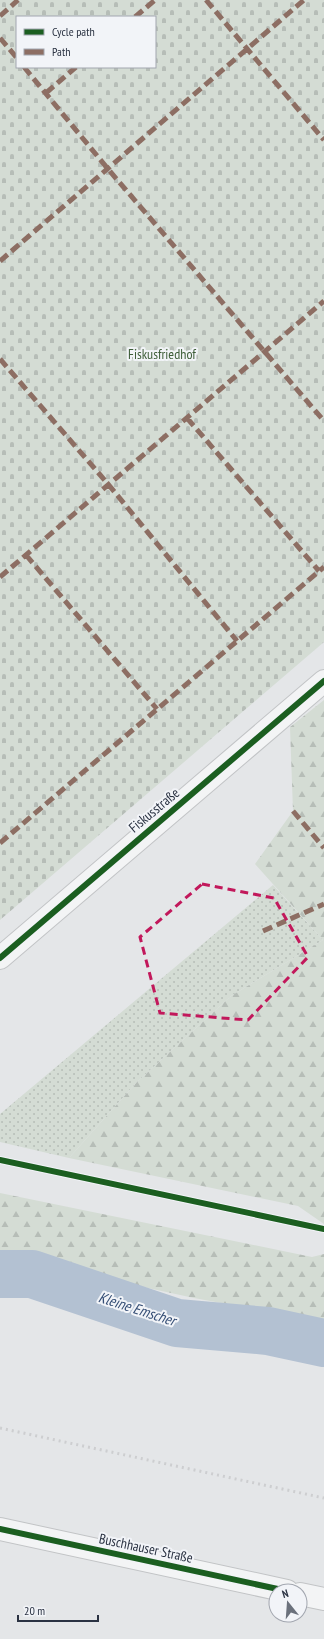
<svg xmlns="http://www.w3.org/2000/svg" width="324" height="1639" viewBox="0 0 324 1639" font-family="'PT Sans Narrow',sans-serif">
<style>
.grass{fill:url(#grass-dots)}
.forest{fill:url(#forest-firs)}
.cemetery{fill:url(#cemetery-stones);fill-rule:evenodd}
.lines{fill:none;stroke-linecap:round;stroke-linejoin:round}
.river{stroke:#b3c1d2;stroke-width:48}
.street-casing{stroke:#c2c4c6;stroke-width:24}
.street{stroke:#f3f4f5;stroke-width:22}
.rail{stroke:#cdced0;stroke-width:3;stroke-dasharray:2 4;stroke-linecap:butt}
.quiet{stroke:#8d6e63;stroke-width:5;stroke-dasharray:10 5;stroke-linecap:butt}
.cycleway-casing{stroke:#f2f4f8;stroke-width:8}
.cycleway{stroke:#1b5e20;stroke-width:6}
.marked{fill:none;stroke:#c2185b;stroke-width:3;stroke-dasharray:8 5;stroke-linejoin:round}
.labels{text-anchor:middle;stroke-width:4;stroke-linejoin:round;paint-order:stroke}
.park-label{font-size:14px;fill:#3d5d38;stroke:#f2f4f8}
.street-label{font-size:14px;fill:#2a3242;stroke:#f2f4f8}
.water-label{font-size:15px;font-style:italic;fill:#354e75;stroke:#f2f4f8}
</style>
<defs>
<pattern id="grass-dots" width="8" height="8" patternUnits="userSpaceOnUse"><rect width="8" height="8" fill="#d4dcd4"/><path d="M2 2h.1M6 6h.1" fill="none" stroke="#b6bdb7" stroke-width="1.8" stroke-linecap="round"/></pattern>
<pattern id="forest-firs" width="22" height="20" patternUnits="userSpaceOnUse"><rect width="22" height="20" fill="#d4dcd4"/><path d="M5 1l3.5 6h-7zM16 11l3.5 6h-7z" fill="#b6bdb7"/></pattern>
<pattern id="cemetery-stones" width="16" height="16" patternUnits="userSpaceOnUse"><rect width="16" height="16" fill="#d4dcd4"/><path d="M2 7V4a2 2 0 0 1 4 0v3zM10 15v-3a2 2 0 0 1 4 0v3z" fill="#b6bdb7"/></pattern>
</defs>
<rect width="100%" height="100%" fill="#e4e6e8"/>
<path class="grass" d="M273 885 323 940 231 996 136 1083 69 1158 0 1142V1114Z"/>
<path class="forest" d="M324 700V1224L298 1206 69 1158 136 1083 231 996 323 940 255 864 293 811 290 727Z
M0 1193 312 1257 324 1254V1322L194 1298 0 1256Z"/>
<path class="cemetery" d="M0 0H324V642L0 920ZM17 17H155V67H17Z"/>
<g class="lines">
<path class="river" d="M0 1274H32L177 1323 268 1331 324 1343"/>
<g class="street-casing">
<path id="street" d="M0 958 324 681
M0 1529 287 1591
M300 1594 324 1599"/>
</g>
<use href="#street" class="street"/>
<path class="rail" d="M0 1428 324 1498"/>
<path class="quiet" d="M206 0 324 140
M0 16 18 0
M135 17 155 0
M0 38 17 58
M24 67 108 169 324 421
M46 93 76 67
M0 261 304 0
M0 359 108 484 237 641
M187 418 319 571
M26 555 157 709
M0 577 324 301
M293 811 324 848
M0 843 324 567
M263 931 324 904"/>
<g class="cycleway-casing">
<path id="cycleway" d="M0 958 324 681
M0 1160 324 1229
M0 1529 287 1591"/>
</g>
<use href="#cycleway" class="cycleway"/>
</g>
<path class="marked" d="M202 884 274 898 308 957 248 1020 160 1013 140 937Z"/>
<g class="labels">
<g class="park-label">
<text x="162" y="359">Fiskusfriedhof</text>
</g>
<g class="street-label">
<text transform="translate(154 810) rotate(-40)" y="5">Fiskusstraße</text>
<text transform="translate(146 1548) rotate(12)" y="5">Buschhauser Straße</text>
</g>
<g class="water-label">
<text transform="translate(137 1309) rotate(18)" y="5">Kleine Emscher</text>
</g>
</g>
<rect x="16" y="16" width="140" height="52" fill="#f2f4f8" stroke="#a2a6af"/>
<rect x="24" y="29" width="20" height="6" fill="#1b5e20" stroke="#a2a6af"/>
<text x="52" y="36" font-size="12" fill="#2a3242">Cycle path</text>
<rect x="24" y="49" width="20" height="6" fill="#8d6e63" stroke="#a2a6af"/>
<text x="52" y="56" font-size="12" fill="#2a3242">Path</text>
<g transform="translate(288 1603) rotate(343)"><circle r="19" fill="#f2f4f8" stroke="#a2a6af"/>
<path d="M0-3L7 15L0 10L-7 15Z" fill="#6b717c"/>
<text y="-6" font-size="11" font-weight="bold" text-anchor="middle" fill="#2a3242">N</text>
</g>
<path d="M18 1615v6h80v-6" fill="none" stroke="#2a3242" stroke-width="2"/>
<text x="24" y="1615" font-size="12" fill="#2a3242" stroke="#f2f4f8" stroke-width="3" paint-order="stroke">20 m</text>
</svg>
